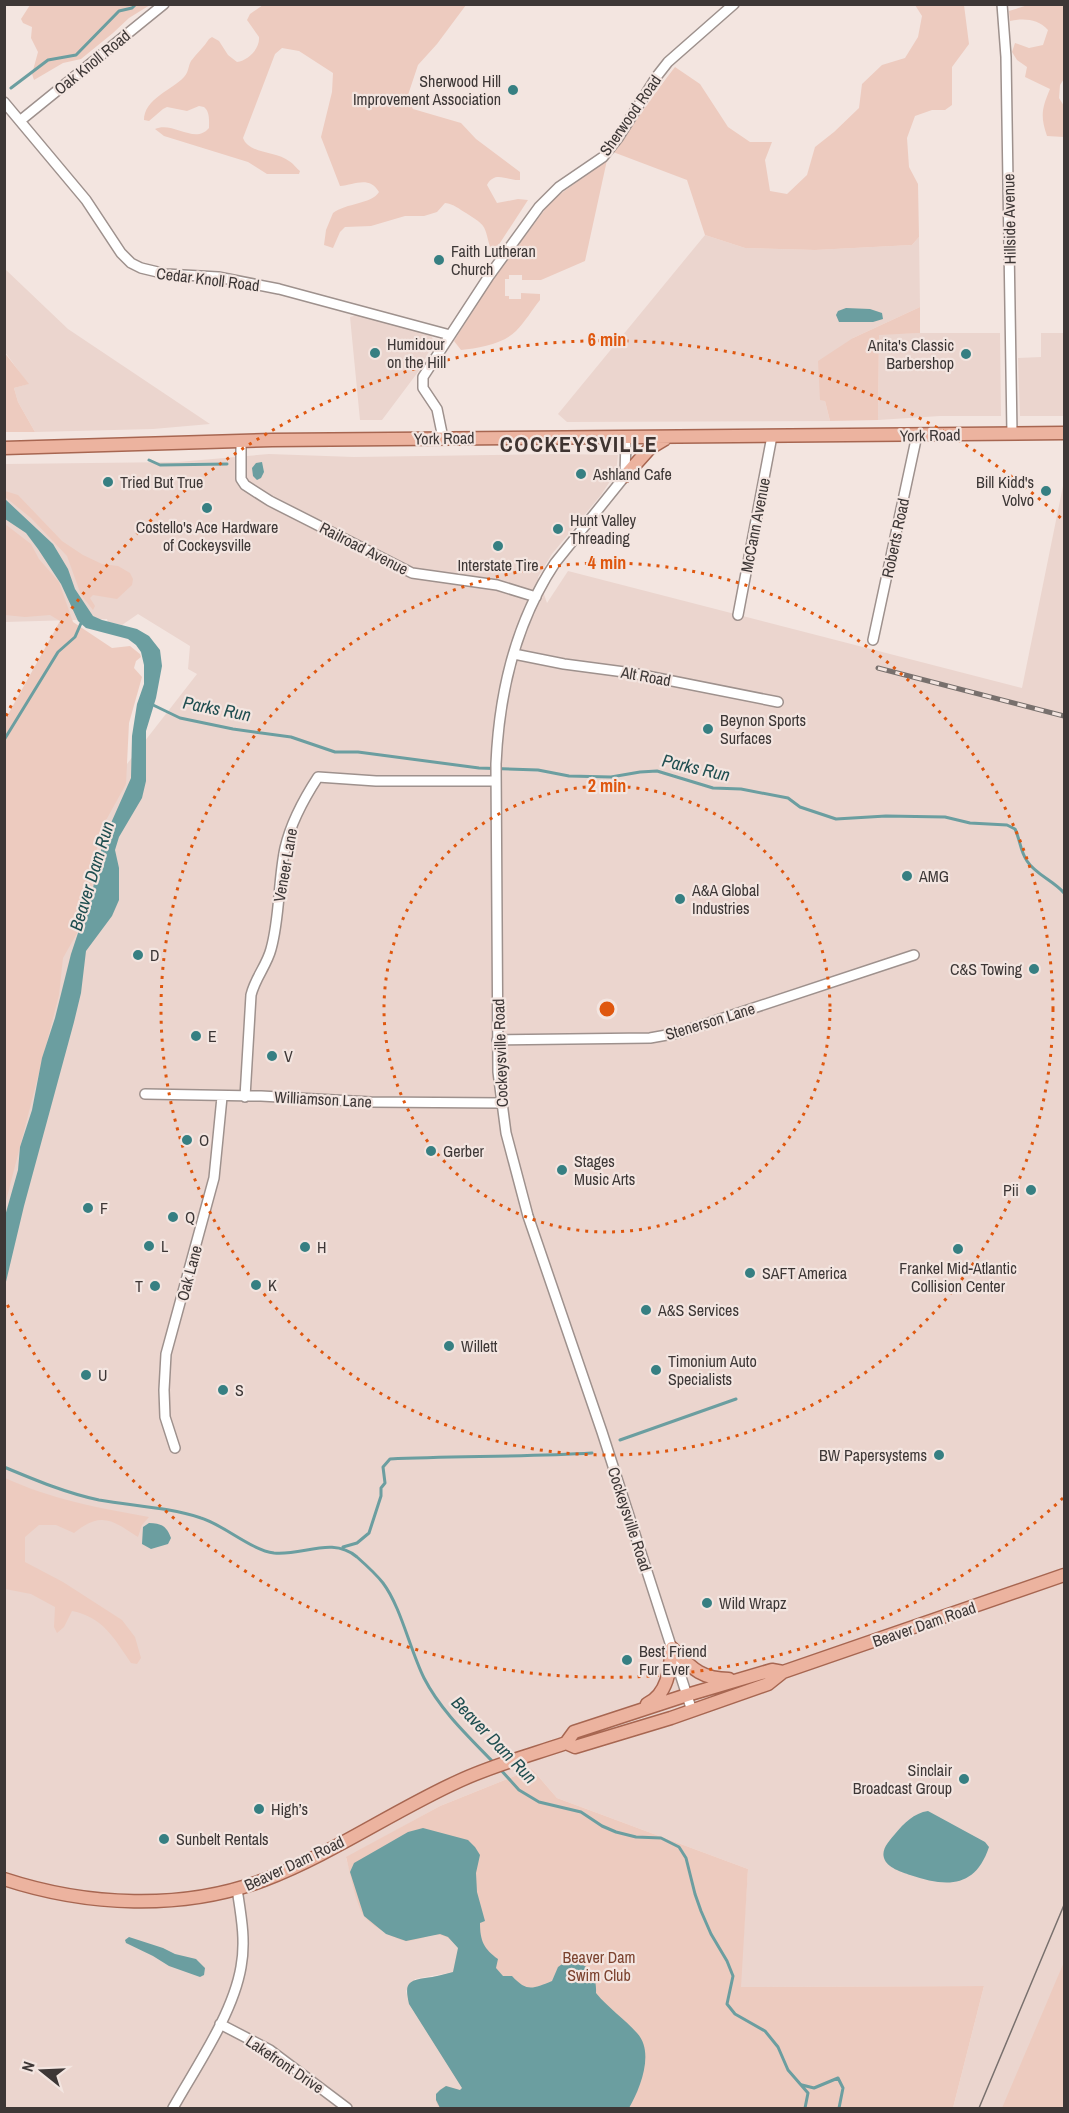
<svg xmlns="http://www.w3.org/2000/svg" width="1069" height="2113" viewBox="0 0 1069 2113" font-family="'Archivo Narrow',sans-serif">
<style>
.built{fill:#ebd5ce}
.green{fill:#edcbbf}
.water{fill:#6b9ea0}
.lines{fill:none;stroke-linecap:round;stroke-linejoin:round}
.stream{stroke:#6b9ea0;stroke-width:3}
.minor-casing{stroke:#9e918d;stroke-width:12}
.major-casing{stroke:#a76651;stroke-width:15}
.minor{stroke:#fff;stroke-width:9}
.major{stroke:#ecb39f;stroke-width:12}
.tram{stroke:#78706d;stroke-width:1.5}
.rail-casing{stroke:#78706d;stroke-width:5}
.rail{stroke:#f3e5e0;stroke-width:3;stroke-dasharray:9;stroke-linecap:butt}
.ring{fill:none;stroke:#df570e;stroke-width:3;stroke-dasharray:3 6}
.poi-dot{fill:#367f82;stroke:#f3e5e0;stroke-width:2}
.labels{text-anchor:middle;stroke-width:4.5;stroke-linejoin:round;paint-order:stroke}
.street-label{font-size:16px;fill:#3d3736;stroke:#f3e5e0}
.poi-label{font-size:16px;fill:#3d3736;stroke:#f3e5e0;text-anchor:start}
.park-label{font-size:16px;fill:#7b422e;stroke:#f3e5e0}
.water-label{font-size:18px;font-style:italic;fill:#1f4e50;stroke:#f3e5e0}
.district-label{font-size:22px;font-weight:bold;letter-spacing:1.5px;fill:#3f3431;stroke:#f3e5e0}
.centre{fill:#df570e;stroke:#f3e5e0;stroke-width:3}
.ring-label{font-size:18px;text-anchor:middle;font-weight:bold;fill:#df570e;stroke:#f3e5e0;stroke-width:4.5;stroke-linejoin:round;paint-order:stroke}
</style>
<rect width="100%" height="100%" fill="#f3e5e0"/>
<path class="built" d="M705 235 745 248 815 250 912 245 919 237 920 307 853 338 825 401 830 421 567 422 558 414Z
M5 269 68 329 210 424 153 429 35 432 18 402 14 388 28 384 5 352Z
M360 314 431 335 434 342 418 372 382 420H360L350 317Z
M920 333H1000L1001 416H940L878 420 879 334Z
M1041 333H1064V416H1020L1018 358 1041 357Z
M269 454 354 457 559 454 618 455 616 472 601 495 552 554 538 577 547 603 568 571 1022 688 1064 481V2108H953L984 1986 740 1987 748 1869 557 1798 532 1769 440 1806 346 1858 364 1916 386 1934 406 1941 440 1934 448 1937 458 1948 454 1972 415 1979 406 1991 409 2004 462 2088 460 2090 453 2088 438 2107 439 2108H5L4 922 197 674 188 669 190 646 138 614 122 625 108 622 107 619 5 622V464L178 462Z"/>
<path class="green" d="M1031 4 1064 5V79L1060 85 1059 98 1064 106V137L1047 136C1040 116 1042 108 1050 89L1025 77 1027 67 1017 60 1012 52 1015 43 1029 48 1043 45 1048 30C1038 19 1024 18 1010 21L1009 11Z
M30 5V4L150 5 129 18 113 33 81 59 63 63 34 80 32 74 38 52 31 38 32 27 23 23 21 19Z
M263 5H466L437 44 418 65 407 98 413 109 461 123 476 139 520 172V180C507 181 495 170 487 185L497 203 518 199 528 200 498 246 494 249 490 247C484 224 486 226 466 213 459 209 454 204 445 203L437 212 424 216H405L371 226 345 227 340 232 333 248 324 245 326 230 333 213C346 203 372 204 379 192 369 175 354 185 340 186L321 137 332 92 333 73 299 51 282 48 275 54 243 138C249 154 276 151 289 161 293 163 296 168 300 171L299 174H267L248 162 164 136 155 129C173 121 195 145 209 128 209 120 210 112 204 107L199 106 187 111 167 107 163 109 149 121 144 120C144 99 172 90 184 77 189 72 188 66 191 61 197 53 204 47 209 39L212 37 219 41 228 55 237 62C249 60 260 48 259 37L247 20 250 14Z
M915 5H964L969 44 952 67V105L945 110H932L915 116 907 138 909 167 918 184 919 237 912 245 815 250 745 248 705 235 687 180 613 152C634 124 653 95 675 67L700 84 728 127 750 142H772L765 160 770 191 787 194 807 175 815 147 834 132 859 108 862 84 882 65 905 58 918 37 922 16Z
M607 160 585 261 541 280H522V275H509V279H505V296H509V299H521V293L540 294V300C532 310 525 322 516 331 503 344 479 348 461 350L454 341 492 280 552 200Z
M920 307V333L879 335 878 420 830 421 825 401 820 400 818 361 853 338Z
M4 352 29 384 14 388 18 402 35 432H5Z
M5 491 18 495 62 541 83 555 102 564 118 566 130 573 133 579 132 585 117 599 93 595 90 598 95 606 93 610 81 595 67 556 31 518 5 497Z
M5 524 31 544 39 559 59 582 73 622 112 648 130 646 140 654 141 657 136 661 134 668 142 677 129 723 126 784 99 833 92 889 93 905 63 958 59 995 5 1205V720L60 621 50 615 25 617 5 615Z
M5 1478C51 1499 98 1508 149 1517L142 1525 138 1537C112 1520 101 1511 74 1533L56 1525H39L25 1537V1562L63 1582 122 1620 135 1637 141 1658 137 1664 131 1663C114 1638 103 1617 72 1611L64 1627 57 1633 54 1627 55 1607 31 1594 5 1589Z
M532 1769 557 1798 748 1869 741 1987 984 1986 953 2108H439C433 2099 436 2091 446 2086L460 2090 462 2088 409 2004C405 1985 406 1981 425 1978 435 1977 444 1974 453 1972L458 1948C440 1925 431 1938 408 1941 398 1942 370 1925 364 1916 356 1905 350 1872 346 1857L440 1806Z
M1064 1962V2108H1002Z"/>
<path class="water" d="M846 308 870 309 882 313 883 319 873 322H839L836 315 838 311Z
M262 462 264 472 261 478 257 480 253 476 252 468 256 463Z
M5 499 53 544 68 569 75 589 93 616 102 620 137 629 149 636 160 650 162 666 156 698 146 731V781L142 798 119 837 115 850 119 868V900L112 916 86 951 81 993 74 1022 24 1206 5 1286V1216L18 1170 20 1147 32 1110 42 1058 55 1018 71 954 93 888 103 841 131 778 132 736 137 704 144 684V665L141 652 136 645 128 639 86 628 78 621 61 584 38 549 26 533 5 519Z
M149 1523C162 1523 167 1527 171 1538L168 1544 151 1549 142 1544 143 1527Z
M928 1811 985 1842 989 1847C975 1889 946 1887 910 1875 902 1872 887 1868 884 1858 881 1849 890 1840 895 1834 904 1823 914 1813 928 1811Z
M423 1828 468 1840 475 1847 480 1855 476 1873 477 1892 485 1921 480 1923C480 1941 484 1949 498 1959L496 1968 503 1976H512C527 1992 532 1989 552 1981L558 1967 565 1962C587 1962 597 1971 596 1993 608 2008 625 2019 637 2033 655 2052 640 2089 629 2108H440L436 2100V2094L440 2090 446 2086 460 2090 462 2088 409 2004C405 1985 406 1981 425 1978 435 1977 444 1974 453 1972L458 1948 448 1937 440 1934 406 1941 386 1934 364 1916 350 1872 354 1863 375 1851 408 1832Z
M129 1937 163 1948 175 1954 196 1959 205 1968 204 1975 200 1977 169 1966 153 1956 126 1943 125 1940Z"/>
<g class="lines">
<path class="stream" d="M11 88 48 60 76 55 119 11 132 8 136 4
M149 460 160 465 227 464
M151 704 180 718 233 729 291 737 335 752H358L479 768 538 770 569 776 611 777 640 772 657 771 713 788 741 789 788 798 800 807 836 819 886 816 945 817 970 823 1007 825 1015 829C1020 839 1020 851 1027 861 1035 874 1054 881 1064 893
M4 740 58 652 75 637 82 621
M620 1440 736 1399
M4 1467C35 1480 66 1493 99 1500 132 1506 168 1507 201 1518 224 1525 251 1550 274 1553 303 1556 332 1536 357 1557 366 1565 376 1574 383 1583 401 1607 410 1650 424 1678 441 1711 468 1736 493 1762
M343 1547 357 1543 369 1533 381 1496V1488L385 1483 383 1467 390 1459C457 1456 525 1457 592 1453
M500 1769 519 1790 539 1802 581 1812 602 1826 616 1832 636 1837 661 1838 679 1847 686 1858 695 1894 701 1911 711 1934 727 1961 733 1976 727 2004 735 2014 765 2031 778 2047 788 2070 808 2093 805 2108
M802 2085 814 2088 838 2078 843 2088 839 2108"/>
<g class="minor-casing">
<path id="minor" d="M1002 4 1006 57 1012 433
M4 102 86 200 121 253 131 263 141 268 166 274 218 277 279 289 450 335
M21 120 164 4
M443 438 437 409 423 388V377L489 276 539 207 559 187 603 157 618 138 657 76 668 62 734 4
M626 438 625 476 555 563C516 622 499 694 496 764L498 1072 506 1133 528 1216 602 1432 692 1711
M241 441V479L245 485 270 501 412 573 497 585 536 597
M738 615 772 436
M873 640 917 435
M514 654 564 664 632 673 778 702
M497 1040 650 1038 678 1033 914 955
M145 1094 261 1096 371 1102 501 1103
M245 1097 251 995C255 978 267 965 271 949 280 917 278 881 285 848 291 822 303 800 318 777L376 781H496
M175 1448 165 1417 164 1390 166 1354 214 1178 222 1097
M220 2024 270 2050 347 2108
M173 2108C196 2067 233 2014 241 1967 246 1941 241 1915 237 1889"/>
</g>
<g class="major-casing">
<path id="major" d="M4 448 272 440 1064 433
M625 476 650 448 665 439
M672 1648C691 1667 700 1679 729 1679
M647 1704C668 1694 670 1669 672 1648
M566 1743 575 1747 671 1718 768 1684 783 1672 1064 1575
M4 1879C86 1906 182 1911 264 1880 332 1854 393 1811 459 1781 493 1765 531 1755 566 1743L574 1732 687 1695 772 1670 783 1672"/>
</g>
<use href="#minor" class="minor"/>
<use href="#major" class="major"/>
<path class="tram" d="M979 2108 1064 1905"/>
<g class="rail-casing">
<path id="rail" d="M878 668 1064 716"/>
</g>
<use href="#rail" class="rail"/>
</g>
<g class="ring">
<circle cx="607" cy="1009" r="223"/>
<circle cx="607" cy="1009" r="446"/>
<path d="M1063 1498A669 669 0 0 1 6 1302M6 716A669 669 0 0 1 1063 520"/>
</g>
<g class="poi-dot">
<circle cx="513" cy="90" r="6"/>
<circle cx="439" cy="260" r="6"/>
<circle cx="375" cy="353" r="6"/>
<circle cx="966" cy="354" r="6"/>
<circle cx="581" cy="474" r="6"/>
<circle cx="108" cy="482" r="6"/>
<circle cx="1046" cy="491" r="6"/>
<circle cx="207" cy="508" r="6"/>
<circle cx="558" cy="529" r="6"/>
<circle cx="498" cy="546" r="6"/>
<circle cx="708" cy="729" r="6"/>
<circle cx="907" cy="876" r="6"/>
<circle cx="680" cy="899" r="6"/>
<circle cx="138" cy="955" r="6"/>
<circle cx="1034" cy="969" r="6"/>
<circle cx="196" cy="1036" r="6"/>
<circle cx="272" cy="1056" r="6"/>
<circle cx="187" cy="1140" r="6"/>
<circle cx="431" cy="1151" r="6"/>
<circle cx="562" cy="1170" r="6"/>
<circle cx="1031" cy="1190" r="6"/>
<circle cx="88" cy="1208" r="6"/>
<circle cx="173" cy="1217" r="6"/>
<circle cx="149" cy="1246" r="6"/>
<circle cx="305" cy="1247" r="6"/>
<circle cx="958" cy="1249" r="6"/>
<circle cx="750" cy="1273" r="6"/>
<circle cx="256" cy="1285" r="6"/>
<circle cx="155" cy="1286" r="6"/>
<circle cx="646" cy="1310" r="6"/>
<circle cx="449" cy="1346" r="6"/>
<circle cx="656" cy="1370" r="6"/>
<circle cx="86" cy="1375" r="6"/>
<circle cx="223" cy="1390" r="6"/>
<circle cx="939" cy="1455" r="6"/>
<circle cx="707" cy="1603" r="6"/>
<circle cx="627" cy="1660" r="6"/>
<circle cx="964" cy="1779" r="6"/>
<circle cx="259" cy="1809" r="6"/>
<circle cx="164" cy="1839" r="6"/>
</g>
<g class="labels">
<g class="street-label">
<text transform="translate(92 62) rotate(-39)" y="6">Oak Knoll Road</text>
<text transform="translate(630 115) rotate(-55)" y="6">Sherwood Road</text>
<text transform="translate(1009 219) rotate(-91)" y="6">Hillside Avenue</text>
<text transform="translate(208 279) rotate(7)" y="6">Cedar Knoll Road</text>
<text transform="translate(930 435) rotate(-1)" y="6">York Road</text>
<text transform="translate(444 438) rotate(-1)" y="6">York Road</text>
<text transform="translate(755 525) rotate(-79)" y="6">McCann Avenue</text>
<text transform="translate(895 538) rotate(-78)" y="6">Roberts Road</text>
<text transform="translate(364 548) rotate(27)" y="6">Railroad Avenue</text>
<text transform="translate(646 676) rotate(10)" y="6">Alt Road</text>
<text transform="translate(285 865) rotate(-80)" y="6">Veneer Lane</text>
<text transform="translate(710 1021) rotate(-17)" y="6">Stenerson Lane</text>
<text transform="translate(500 1053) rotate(-92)" y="6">Cockeysville Road</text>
<text transform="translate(323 1099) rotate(3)" y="6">Williamson Lane</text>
<text transform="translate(189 1273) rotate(-75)" y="6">Oak Lane</text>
<text transform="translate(630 1519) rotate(72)" y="6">Cockeysville Road</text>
<text transform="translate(924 1624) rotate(-19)" y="6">Beaver Dam Road</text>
<text transform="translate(294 1863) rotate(-25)" y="6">Beaver Dam Road</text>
<text transform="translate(285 2064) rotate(34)" y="6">Lakefront Drive</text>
</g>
<g class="poi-label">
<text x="501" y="87" text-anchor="end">Sherwood Hill<tspan x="501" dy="18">Improvement Association</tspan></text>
<text x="451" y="257">Faith Lutheran<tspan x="451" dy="18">Church</tspan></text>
<text x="387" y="350">Humidour<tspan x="387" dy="18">on the Hill</tspan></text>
<text x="954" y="351" text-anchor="end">Anita's Classic<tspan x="954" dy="18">Barbershop</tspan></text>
<text x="593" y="480">Ashland Cafe</text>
<text x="120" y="488">Tried But True</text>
<text x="1034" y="488" text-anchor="end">Bill Kidd's<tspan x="1034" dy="18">Volvo</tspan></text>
<text x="570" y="526">Hunt Valley<tspan x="570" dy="18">Threading</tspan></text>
<text x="207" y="533" text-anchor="middle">Costello's Ace Hardware<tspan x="207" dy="18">of Cockeysville</tspan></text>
<text x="498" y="571" text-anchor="middle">Interstate Tire</text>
<text x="720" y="726">Beynon Sports<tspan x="720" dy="18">Surfaces</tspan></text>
<text x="919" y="882">AMG</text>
<text x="692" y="896">A&amp;A Global<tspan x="692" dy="18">Industries</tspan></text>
<text x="150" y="961">D</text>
<text x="1022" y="975" text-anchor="end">C&amp;S Towing</text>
<text x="208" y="1042">E</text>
<text x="284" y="1062">V</text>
<text x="199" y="1146">O</text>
<text x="443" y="1157">Gerber</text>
<text x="574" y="1167">Stages<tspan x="574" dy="18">Music Arts</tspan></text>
<text x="1019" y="1196" text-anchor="end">Pii</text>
<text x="100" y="1214">F</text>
<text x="185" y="1223">Q</text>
<text x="161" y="1252">L</text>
<text x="317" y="1253">H</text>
<text x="958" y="1274" text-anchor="middle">Frankel Mid-Atlantic<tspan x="958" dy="18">Collision Center</tspan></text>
<text x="762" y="1279">SAFT America</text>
<text x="268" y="1291">K</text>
<text x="143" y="1292" text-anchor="end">T</text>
<text x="658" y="1316">A&amp;S Services</text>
<text x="461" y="1352">Willett</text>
<text x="668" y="1367">Timonium Auto<tspan x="668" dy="18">Specialists</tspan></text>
<text x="98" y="1381">U</text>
<text x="235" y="1396">S</text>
<text x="927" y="1461" text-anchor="end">BW Papersystems</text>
<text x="719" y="1609">Wild Wrapz</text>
<text x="639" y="1657">Best Friend<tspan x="639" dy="18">Fur Ever</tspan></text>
<text x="952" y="1776" text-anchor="end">Sinclair<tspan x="952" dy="18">Broadcast Group</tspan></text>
<text x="271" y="1815">High’s</text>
<text x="176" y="1845">Sunbelt Rentals</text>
</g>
<g class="park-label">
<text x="599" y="1963">Beaver Dam<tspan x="599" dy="18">Swim Club</tspan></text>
</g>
<g class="water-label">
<text transform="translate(217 709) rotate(11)" y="6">Parks Run</text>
<text transform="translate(696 768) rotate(13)" y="6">Parks Run</text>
<text transform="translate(92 876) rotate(-73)" y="6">Beaver Dam Run</text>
<text transform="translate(494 1740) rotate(46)" y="6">Beaver Dam Run</text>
</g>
<g class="district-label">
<text x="579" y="452">COCKEYSVILLE</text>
</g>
</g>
<circle cx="607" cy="1009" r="9" class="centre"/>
<g class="ring-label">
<text x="607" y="346">6 min</text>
<text x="607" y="569">4 min</text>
<text x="607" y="792">2 min</text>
</g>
<rect width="1069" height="2113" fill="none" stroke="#3d3736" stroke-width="12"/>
<g transform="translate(42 2071) rotate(288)" stroke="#f3e5e0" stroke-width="4.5" paint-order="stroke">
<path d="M0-4.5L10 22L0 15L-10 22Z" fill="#3d3736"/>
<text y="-9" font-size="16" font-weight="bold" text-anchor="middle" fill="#3d3736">N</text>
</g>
</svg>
